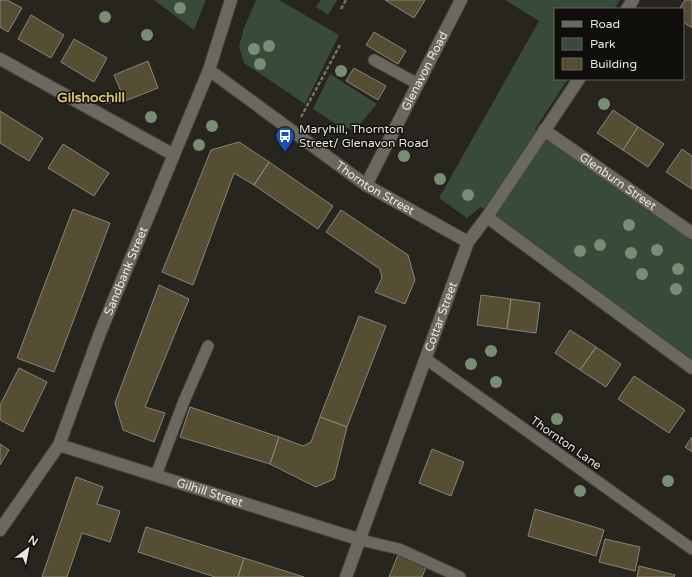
<svg xmlns="http://www.w3.org/2000/svg" width="692" height="577" viewBox="0 0 692 577" font-family="'Varela Round',sans-serif">
<style>
.green{fill:#384a39}
.building{fill:#554e33;stroke:#87857c}
.lines{fill:none;stroke-linecap:round;stroke-linejoin:round}
.lane-casing{stroke:#44423c;stroke-width:13}
.street-casing{stroke:#44423c;stroke-width:14}
.secondary-casing{stroke:#44423c;stroke-width:14}
.path{stroke:#73726b;stroke-width:2.5;stroke-dasharray:4 2;stroke-linecap:butt}
.lane{stroke:#6b685f;stroke-width:11}
.street{stroke:#6b685f;stroke-width:12}
.secondary{stroke:#6b685f;stroke-width:12}
.tree{fill:#778e74}
.labels{text-anchor:middle;stroke-width:3;stroke-linejoin:round;paint-order:stroke}
.street-label{font-size:12px;fill:#e7e6e1;stroke:#0f0e0b}
.poi-label{font-size:12px;fill:#e7e6e1;stroke:#0f0e0b;text-anchor:start}
.quarter-label{font-size:14px;font-weight:bold;fill:#dcc075;stroke:#0f0e0b}
</style>
<rect width="100%" height="100%" fill="#27251e"/>
<path class="green" d="M154 0H206L194 30Z
M256 0H279L339 35 305 104 244 63 239 46 244 28Z
M321 0H337L328 15 316 7Z
M505 0H620L614 9H555V79H568L535 129 692 237V365L481 207 467 218 439 198 539 21Z
M330 74 377 104 360 124 351 129 336 124 313 109Z"/>
<path class="building" d="M0 0H7L22 8 8 32 0 27Z
M385 0H425L414 18Z
M685 0H692V28L683 22V9H679Z
M31 15 64 35 51 58 18 39Z
M374 32 406 51 398 64 366 45Z
M74 39 107 58 94 82 61 62Z
M148 61 158 88 125 101 114 75Z
M354 68 386 86 378 100 346 81Z
M613 110 638 127 623 150 597 133Z
M0 111 43 138 29 161 0 143Z
M638 127 664 144 648 167 623 150Z
M239 142 269 162 254 185 234 173 193 285 162 272 211 150Z
M63 144 109 173 94 196 48 168Z
M682 149 692 156V189L666 172Z
M269 162 333 206 318 229 254 185Z
M73 209 110 223 54 372 17 358Z
M341 210 408 255 415 280 405 304 375 292 382 278 380 269 326 232Z
M159 285 189 299 145 407 165 413 154 442 123 430 115 403Z
M481 295 511 299 507 329 477 325Z
M511 299 540 303 536 333 507 329Z
M359 316 386 326 347 427 320 417Z
M570 330 596 347 580 370 555 353Z
M596 347 621 364 606 387 580 370Z
M19 368 47 382 23 432 0 420V405Z
M634 376 685 410 669 433 618 399Z
M190 407 279 437 270 464 180 437Z
M320 417 347 427 334 479 316 487 270 464 279 437 303 446 311 442Z
M692 437V452L685 447Z
M0 444 9 450 0 465Z
M432 449 464 462 451 496 419 483Z
M76 477 103 487 97 504 120 511 110 542 82 533 67 577H42Z
M535 509 604 530 596 556 528 536Z
M146 527 244 558 238 577H215L138 552Z
M605 539 640 547 635 571 599 562Z
M398 555 426 567 422 577H389Z
M244 558 304 577H238Z
M639 566 675 575 674 577H637Z"/>
<g class="lines">
<g class="lane-casing">
<path id="lane" d="M374 60 418 84
M426 359 692 549
M156 475 184 401 208 346
M361 540 399 549 460 577"/>
</g>
<g class="street-casing">
<g id="street">
<path d="M627 9 633 0"/>
<path d="M0 59 174 155"/>
<path id="s1" d="M209 70 366 185 468 242"/>
<path id="s2" d="M544 130 692 233"/>
<path id="s3" d="M366 185 461 0"/>
<path d="M487 217 692 368"/>
<path id="s4" d="M59 445 361 540"/>
<path id="s5" d="M346 577 468 242 487 217 579 79"/>
</g>
</g>
<g class="secondary-casing">
<g id="secondary">
<path id="s6" d="M0 530 59 445 100 333 209 70 231 0"/>
</g>
</g>
<path class="path" d="M341 9 346 0
M301 117 340 45"/>
<use href="#lane" class="lane"/>
<use href="#street" class="street"/>
<use href="#secondary" class="secondary"/>
</g>
<g class="tree">
<circle cx="180" cy="8" r="6"/>
<circle cx="105" cy="17" r="6"/>
<circle cx="147" cy="35" r="6"/>
<circle cx="269" cy="46" r="6"/>
<circle cx="254" cy="49" r="6"/>
<circle cx="260" cy="64" r="6"/>
<circle cx="341" cy="71" r="6"/>
<circle cx="108" cy="98" r="6"/>
<circle cx="604" cy="104" r="6"/>
<circle cx="151" cy="117" r="6"/>
<circle cx="212" cy="126" r="6"/>
<circle cx="199" cy="145" r="6"/>
<circle cx="404" cy="156" r="6"/>
<circle cx="440" cy="179" r="6"/>
<circle cx="468" cy="195" r="6"/>
<circle cx="629" cy="225" r="6"/>
<circle cx="600" cy="245" r="6"/>
<circle cx="657" cy="250" r="6"/>
<circle cx="580" cy="251" r="6"/>
<circle cx="631" cy="253" r="6"/>
<circle cx="678" cy="269" r="6"/>
<circle cx="642" cy="274" r="6"/>
<circle cx="676" cy="289" r="6"/>
<circle cx="491" cy="351" r="6"/>
<circle cx="471" cy="364" r="6"/>
<circle cx="496" cy="382" r="6"/>
<circle cx="557" cy="419" r="6"/>
<circle cx="668" cy="481" r="6"/>
<circle cx="580" cy="491" r="6"/>
</g>
<defs>
<g id="bus-pin" transform="scale(1)"><path d="M0 17L-7.5 6A9.5 9.5 0 1 1 7.5 6Z" fill="#1a4fb4" stroke="#0f0e0b"/><path d="M-5-6H5V4H4V6H2V4H-2V6H-4V4H-5ZM-3.5-4V0h7V-4ZM-3.5 1.2v1.5H-2V1.2ZM2 1.2v1.5H3.5V1.2Z" fill="#fff"/></g>
</defs>
<g fill-rule="evenodd">
<use href="#bus-pin" x="285" y="136"/>
</g>
<g class="labels">
<g class="street-label">
<text dy="4" stroke="none"><textPath href="#s3" startOffset="128">Glenavon Road</textPath></text>
<text dy="4" stroke="none"><textPath href="#s2" startOffset="90">Glenburn Street</textPath></text>
<text dy="4" stroke="none"><textPath href="#s1" startOffset="204">Thornton Street</textPath></text>
<text dy="4" stroke="none"><textPath href="#s6" startOffset="290">Sandbank Street</textPath></text>
<text dy="4" stroke="none"><textPath href="#s5" startOffset="277">Cottar Street</textPath></text>
<text transform="translate(566 443) rotate(35)" y="4">Thornton Lane</text>
<text dy="4" stroke="none"><textPath href="#s4" startOffset="158">Gilhill Street</textPath></text>
</g>
<g class="poi-label">
<text x="299" y="133">Maryhill, Thornton<tspan x="299" dy="14">Street/ Glenavon Road</tspan></text>
</g>
<g class="quarter-label">
<text x="91" y="102">Gilshochill</text>
</g>
</g>
<rect x="554" y="8" width="130" height="72" fill="#0f0e0b" stroke="#656461"/>
<rect x="562" y="21" width="20" height="6" fill="#6b685f" stroke="#656461"/>
<text x="590" y="28" font-size="12" fill="#e7e6e1">Road</text>
<rect x="562" y="38" width="20" height="12" fill="#384a39" stroke="#656461"/>
<text x="590" y="48" font-size="12" fill="#e7e6e1">Park</text>
<rect x="562" y="58" width="20" height="12" fill="#554e33" stroke="#656461"/>
<text x="590" y="68" font-size="12" fill="#e7e6e1">Building</text>
<g transform="translate(28 549) rotate(32)" stroke="#0f0e0b" stroke-width="3" paint-order="stroke">
<path d="M0-3L7 15L0 10L-7 15Z" fill="#e7e6e1"/>
<text y="-6" font-size="11" font-weight="bold" text-anchor="middle" fill="#e7e6e1">N</text>
</g>
</svg>
